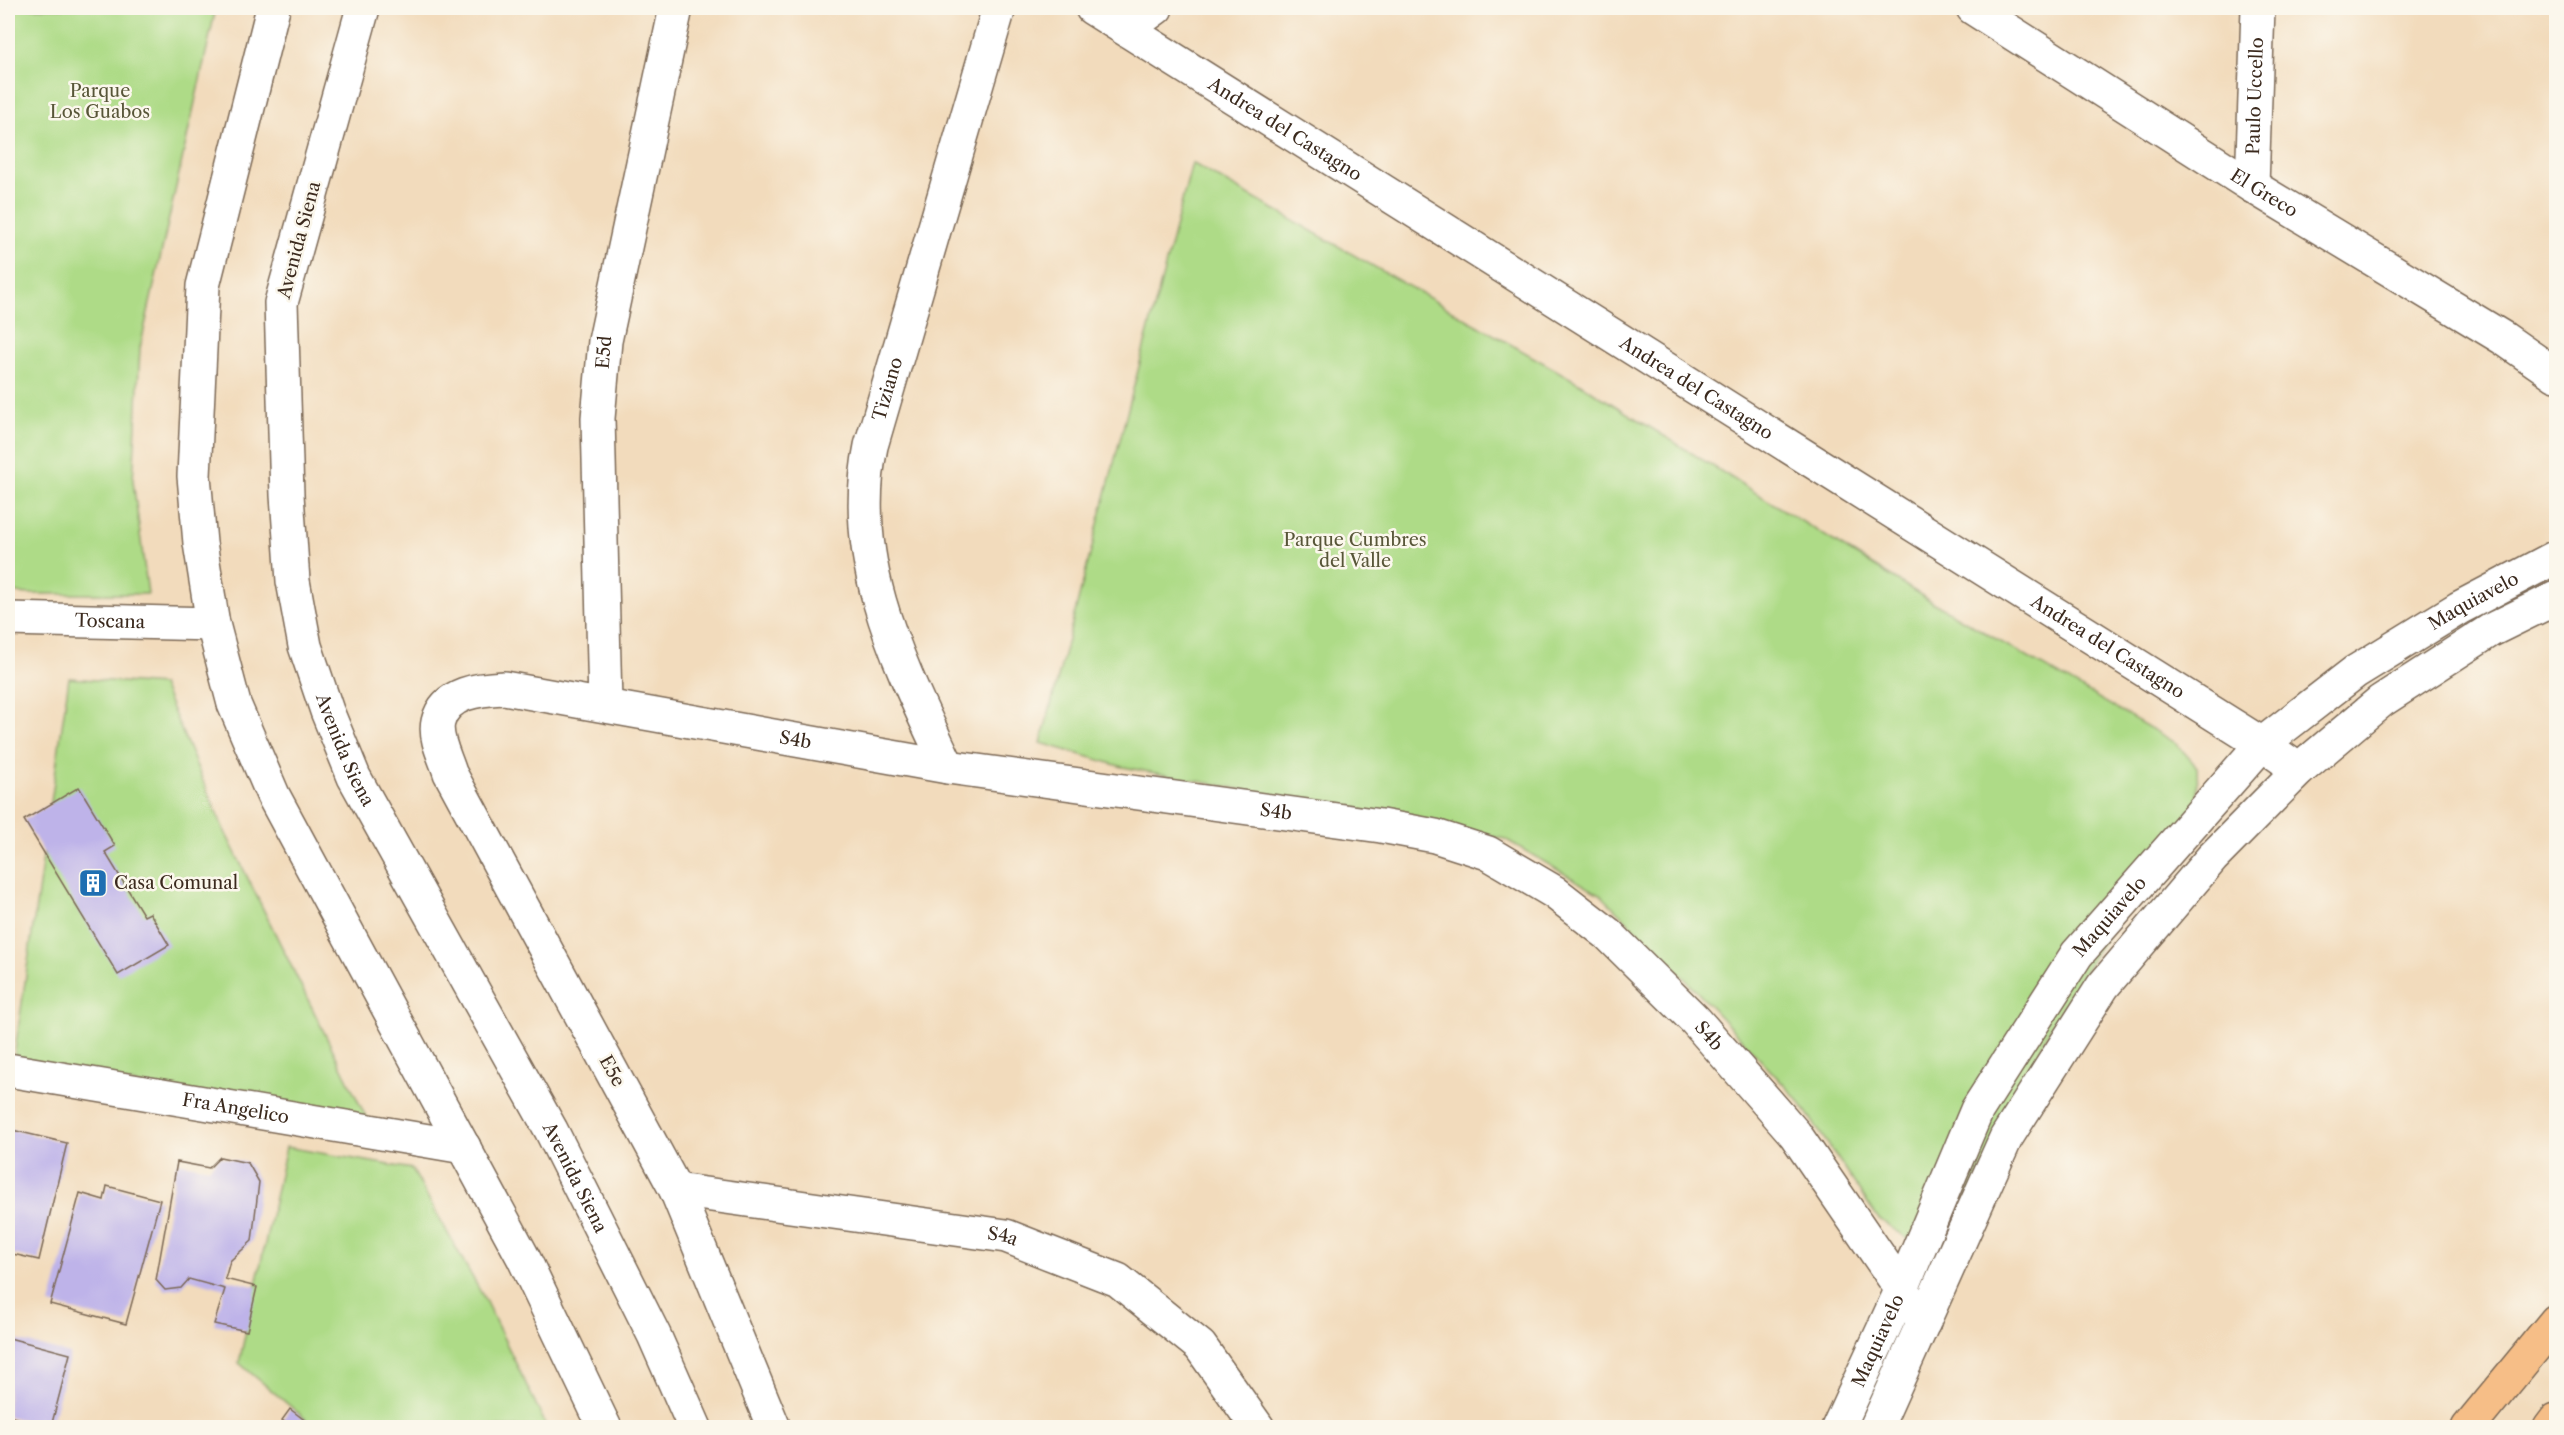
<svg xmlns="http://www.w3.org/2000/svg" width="2564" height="1435" viewBox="0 0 2564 1435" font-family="'Libre Caslon Text',serif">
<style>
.green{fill:#aedb87;stroke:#748252;stroke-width:1.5}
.building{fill:#beb3e9}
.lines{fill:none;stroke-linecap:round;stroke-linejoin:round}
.minor-casing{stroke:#7b6855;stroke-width:36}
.primary-casing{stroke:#7b6855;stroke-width:36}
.minor{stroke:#fff;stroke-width:33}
.primary{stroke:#f6be87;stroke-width:33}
.labels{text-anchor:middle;stroke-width:5;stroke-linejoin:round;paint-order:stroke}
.park-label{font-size:18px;fill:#585638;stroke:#fbf7ec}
.street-label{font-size:18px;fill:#3b2a1e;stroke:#fbf7ec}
.poi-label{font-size:18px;fill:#3b2a1e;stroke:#fbf7ec;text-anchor:start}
</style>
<rect width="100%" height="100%" fill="#fbf7ec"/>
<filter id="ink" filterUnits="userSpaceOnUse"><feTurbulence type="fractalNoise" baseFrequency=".0167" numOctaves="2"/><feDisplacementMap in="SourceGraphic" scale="12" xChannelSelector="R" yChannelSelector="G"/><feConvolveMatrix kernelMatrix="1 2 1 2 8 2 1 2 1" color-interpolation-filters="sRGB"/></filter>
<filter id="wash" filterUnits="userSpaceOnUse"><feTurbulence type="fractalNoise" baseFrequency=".008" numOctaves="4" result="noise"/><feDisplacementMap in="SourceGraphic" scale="24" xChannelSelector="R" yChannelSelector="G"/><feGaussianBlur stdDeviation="1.35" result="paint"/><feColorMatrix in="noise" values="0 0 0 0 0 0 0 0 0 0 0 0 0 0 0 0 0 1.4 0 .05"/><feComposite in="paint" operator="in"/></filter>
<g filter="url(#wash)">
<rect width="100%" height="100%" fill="#f2dbbc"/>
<path class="green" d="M8 8H216L140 348 133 481 148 594H29L8 592Z
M1192 163 1577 382 1932 602 2176 743 2197 767 2198 799 2130 898 2052 1024 1958 1221 1938 1239 1909 1240 1878 1218 1798 1100 1686 980 1601 895 1505 839 1123 767 1041 743Z
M69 678 162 685 224 830 367 1119 13 1065Z
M286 1147 412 1169 484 1298 547 1427H315L239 1363Z"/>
<g id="blocks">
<path class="building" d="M79 787 115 846 105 852 144 916 150 913 169 945 118 975 24 820Z
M8 1129 67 1143 39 1260 8 1253Z
M220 1157 248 1163 259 1182 252 1241 230 1261 225 1279 257 1287 247 1331 214 1324 225 1289 189 1279 181 1288 165 1290 156 1280 177 1162 209 1168Z
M107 1186 160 1200 126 1324 50 1304 80 1193 104 1200Z
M9 1338 70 1354 51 1427 8 1416Z
M290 1409 315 1428H292L282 1420Z"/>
</g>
</g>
<g filter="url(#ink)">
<use href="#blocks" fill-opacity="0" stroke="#7b6855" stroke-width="1.5"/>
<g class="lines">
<g class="minor-casing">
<g id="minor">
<path d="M273 8 203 286 194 476 200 543 213 624 234 704 273 795 524 1259 605 1428"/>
<path id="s1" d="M363 8 281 303 287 495 293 581 305 646 327 711 354 777 551 1130 654 1335 695 1428"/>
<path id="s2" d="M1092 8 2262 744 2299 770"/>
<path id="s3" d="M1973 8 2252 186 2503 338 2556 375"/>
<path d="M1127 29 1156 8"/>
<path id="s4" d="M2252 186 2258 8"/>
<path id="s5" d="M8 619 213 624"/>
<path id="s6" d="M605 704 598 418 605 341 676 8"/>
<path id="s7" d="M948 767C900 664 847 562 871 446L999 8"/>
<path id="s8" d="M8 1070 464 1147"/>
<path id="s9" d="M676 1190 1006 1236 1118 1280 1200 1346 1258 1428"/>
<path id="s10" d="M774 1428 676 1190 450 773C446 759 434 738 438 722 445 692 480 689 504 688L948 767 1381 826 1435 836 1488 853 1554 892 1608 934 1695 1020 1795 1134 1924 1322"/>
<path id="s11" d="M1838 1428 1901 1291 1977 1110 2077 954 2262 744 2355 672 2459 608 2556 557"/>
<path d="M1876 1428 2006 1138 2103 986 2212 858 2299 770 2381 701 2491 630 2556 598"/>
</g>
</g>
<g class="primary-casing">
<path id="primary" d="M2468 1428 2556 1321
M2550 1428 2556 1420"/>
</g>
<use href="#minor" class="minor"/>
<use href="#primary" class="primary"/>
</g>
</g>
<defs>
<g id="building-square" transform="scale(1.5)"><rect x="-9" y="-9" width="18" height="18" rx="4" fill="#1f6fb2" stroke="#fbf7ec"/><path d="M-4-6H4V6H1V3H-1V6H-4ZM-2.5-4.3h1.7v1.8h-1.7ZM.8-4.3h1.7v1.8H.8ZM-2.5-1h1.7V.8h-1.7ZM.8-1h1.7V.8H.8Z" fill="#fff"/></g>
</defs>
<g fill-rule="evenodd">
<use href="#building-square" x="93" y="883"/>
</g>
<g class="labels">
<g class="park-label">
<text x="100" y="97">Parque<tspan x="100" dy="21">Los Guabos</tspan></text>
<text x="1355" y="546">Parque Cumbres<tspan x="1355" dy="21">del Valle</tspan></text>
</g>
<g class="street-label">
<text dy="6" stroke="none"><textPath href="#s4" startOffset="90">Paulo Uccello</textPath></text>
<text dy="6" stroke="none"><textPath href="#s2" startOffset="228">Andrea del Castagno</textPath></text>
<text dy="6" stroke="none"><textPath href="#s3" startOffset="345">El Greco</textPath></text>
<text transform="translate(299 240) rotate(-75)" y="6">Avenida Siena</text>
<text dy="6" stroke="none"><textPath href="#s6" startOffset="352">E5d</textPath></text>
<text dy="6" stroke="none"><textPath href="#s2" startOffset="714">Andrea del Castagno</textPath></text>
<text dy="6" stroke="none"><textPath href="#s7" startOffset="396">Tiziano</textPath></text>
<text dy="6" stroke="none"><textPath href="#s11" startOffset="1068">Maquiavelo</textPath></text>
<text dy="6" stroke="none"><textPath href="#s5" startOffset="102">Toscana</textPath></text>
<text dy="6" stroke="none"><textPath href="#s2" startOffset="1200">Andrea del Castagno</textPath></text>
<text dy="6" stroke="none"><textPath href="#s10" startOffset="1161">S4b</textPath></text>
<text dy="6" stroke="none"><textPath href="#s1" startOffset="762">Avenida Siena</textPath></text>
<text dy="6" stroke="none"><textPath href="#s10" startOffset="1647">S4b</textPath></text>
<text dy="6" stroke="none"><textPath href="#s11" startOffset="582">Maquiavelo</textPath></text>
<text dy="6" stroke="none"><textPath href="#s10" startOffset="2152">S4b</textPath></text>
<text transform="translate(612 1071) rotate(61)" y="6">E5e</text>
<text dy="6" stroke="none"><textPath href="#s8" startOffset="231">Fra Angelico</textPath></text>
<text dy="6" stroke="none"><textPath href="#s1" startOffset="1248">Avenida Siena</textPath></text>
<text dy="6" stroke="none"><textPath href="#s9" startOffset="330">S4a</textPath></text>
<text dy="6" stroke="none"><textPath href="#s11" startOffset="96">Maquiavelo</textPath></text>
</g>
<g class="poi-label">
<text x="114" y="889">Casa Comunal</text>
</g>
</g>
<rect width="2564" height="1435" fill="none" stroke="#fbf7ec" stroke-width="30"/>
</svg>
